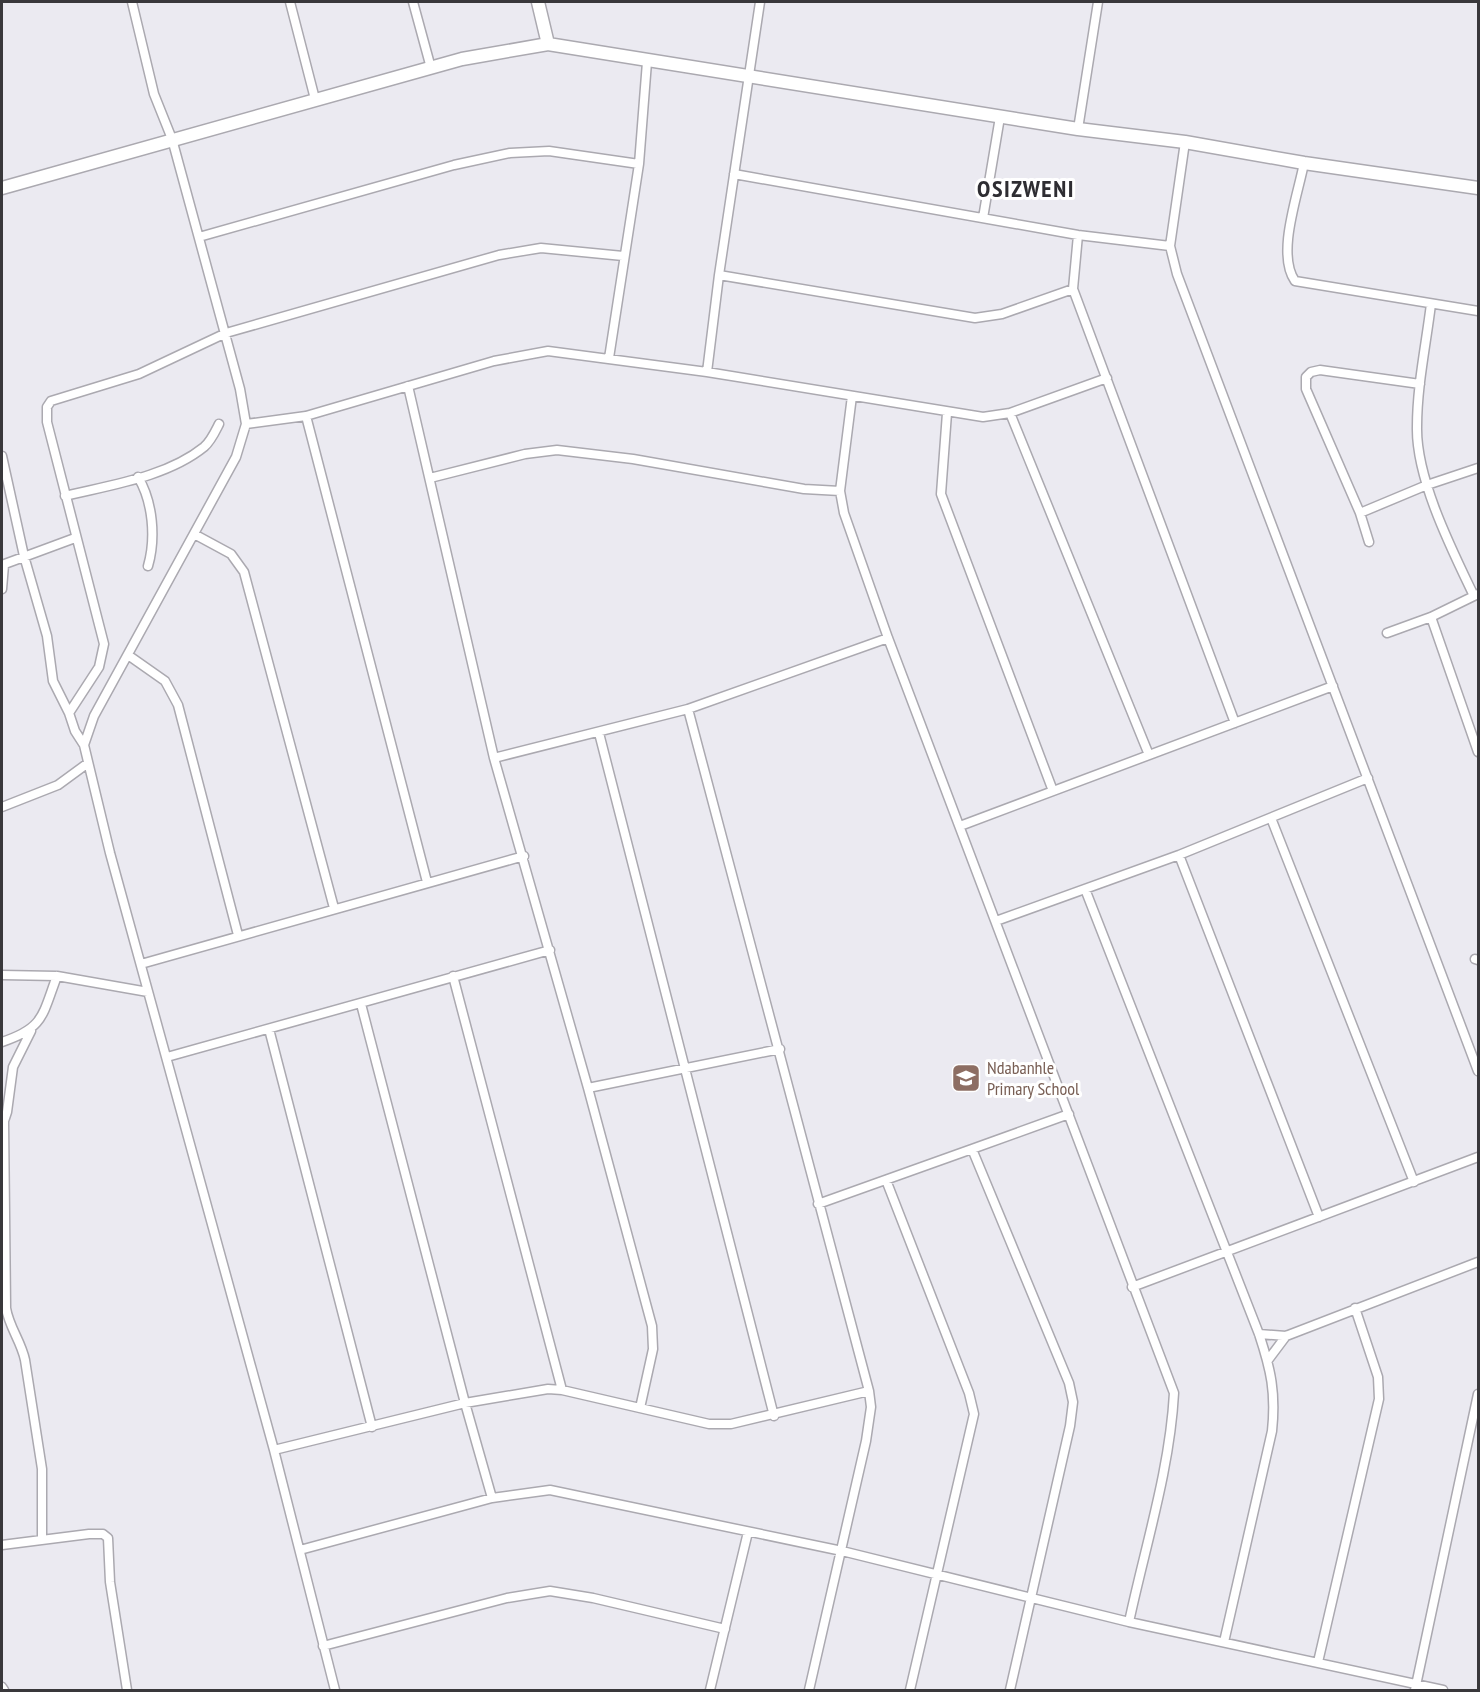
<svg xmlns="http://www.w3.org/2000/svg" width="1480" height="1692" viewBox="0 0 1480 1692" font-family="'PT Sans Narrow',sans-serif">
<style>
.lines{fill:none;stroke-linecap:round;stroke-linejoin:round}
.street-casing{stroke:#aba9b0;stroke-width:11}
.secondary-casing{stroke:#aba9b0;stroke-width:15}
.street{stroke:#fff;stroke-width:8}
.secondary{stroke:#fff;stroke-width:12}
.labels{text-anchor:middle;stroke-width:6;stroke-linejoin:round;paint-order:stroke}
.education-label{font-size:18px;fill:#785e54;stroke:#fff;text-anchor:start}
.district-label{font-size:24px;font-weight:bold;letter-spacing:1.5px;fill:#2e2d32;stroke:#fff}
</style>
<rect width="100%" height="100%" fill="#ebeaf1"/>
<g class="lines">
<g class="street-casing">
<path id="street" d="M132 2 154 94 172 139 240 389 246 424 236 457 94 716 84 745 110 853 274 1450 335 1690
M290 2 315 99
M413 2 431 68
M1078 129 1098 2
M1185 142 1170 246 1177 274 1478 1071
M1304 163C1298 195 1276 254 1295 281L1478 311
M734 174 1078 235 1170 246
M983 218 1000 117
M1078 235 1073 289 1235 723
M199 237 454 165 510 153 549 151 639 164
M719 275 975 318 1002 314 1073 289
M1431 304C1426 345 1417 386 1417 427 1416 479 1452 550 1474 596
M609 358 639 164 647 62
M707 372 719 275 760 2
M408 386 494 758 588 1088 652 1326 653 1349 640 1408
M852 396 840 491 844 513 888 638 1174 1393C1170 1469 1145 1547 1129 1622
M947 413 941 494 1053 791
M1010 413 1149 755
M306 416 427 882
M246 424 306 416 494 361 548 351 707 372 983 417 1010 413 1107 378
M2 456 24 556 47 636 53 681 69 713
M138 477C153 502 156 538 148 566
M430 478 525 454 557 450 633 459 804 489 840 491
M65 496C110 485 167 477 204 447 211 441 215 432 219 424
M1360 513 1427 485 1478 468
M194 534 231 554 244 572 334 908
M1369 542 1360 513 1306 389V377L1311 372 1320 370 1420 384
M2 565 75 538
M2 589 4 565
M1431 617 1478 752
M1387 633 1431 617 1478 594
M128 655 165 681 178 705 238 935
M688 709 888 638
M599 733 774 1416
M84 745 75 731 69 713 99 667 104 644 47 422V407L51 401 139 374 226 333 499 255 541 248 623 256
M494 758 688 709 869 1391 871 1407 866 1441 809 1690
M2 807 58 785 88 763
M1271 818 1414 1182
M960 826 1333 686
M1179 855 1319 1217
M1085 889 1259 1334C1271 1370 1276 1393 1272 1431L1224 1642
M996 921 1179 855 1368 778
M1475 959 1478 960
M141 964 524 856
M2 975 57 976 148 992
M453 976 562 1390
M361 1004 465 1403 492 1498
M269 1029 372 1427
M2 1042C44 1028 42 1016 57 976
M167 1057 550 950
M588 1088 780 1049
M4 1122 6 1308C9 1327 21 1341 25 1360L42 1469V1540
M2 1127 7 1112 13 1067 31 1031
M972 1149 1069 1114
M886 1180 969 1393 974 1414 910 1690
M818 1204 972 1149 1069 1383 1073 1402 1070 1426 1010 1690
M1132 1287 1478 1157
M1259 1334 1286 1336 1478 1262
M1268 1360 1286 1336
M274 1450 465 1403 548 1389 562 1390 709 1424H731L869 1391
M2 1545 89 1534H103L108 1538 110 1582 127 1690
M300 1550 492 1498 550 1490 842 1551 1129 1622 1443 1690
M323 1646 507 1598 550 1591 593 1598 725 1629
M1318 1662 1379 1399 1378 1377 1355 1308
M2 1687 4 1690
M710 1690 748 1532
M1415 1690 1478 1394"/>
</g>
<g class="secondary-casing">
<path id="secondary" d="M538 2 548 44
M2 188 462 59 548 44 1078 129 1185 142 1304 163 1478 188"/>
</g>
<use href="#street" class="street"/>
<use href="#secondary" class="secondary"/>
</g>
<defs>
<g id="school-square" transform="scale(1.5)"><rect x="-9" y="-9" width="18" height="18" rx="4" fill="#8d6e63" stroke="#fff"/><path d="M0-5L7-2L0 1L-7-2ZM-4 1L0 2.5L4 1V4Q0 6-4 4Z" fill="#fff"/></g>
</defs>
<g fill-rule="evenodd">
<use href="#school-square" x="966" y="1078"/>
</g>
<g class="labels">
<g class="education-label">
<text x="987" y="1074">Ndabanhle<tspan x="987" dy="21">Primary School</tspan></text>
</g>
<g class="district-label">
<text x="1026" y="197">OSIZWENI</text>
</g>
</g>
<rect width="1480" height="1692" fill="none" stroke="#39383b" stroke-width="6"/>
</svg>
